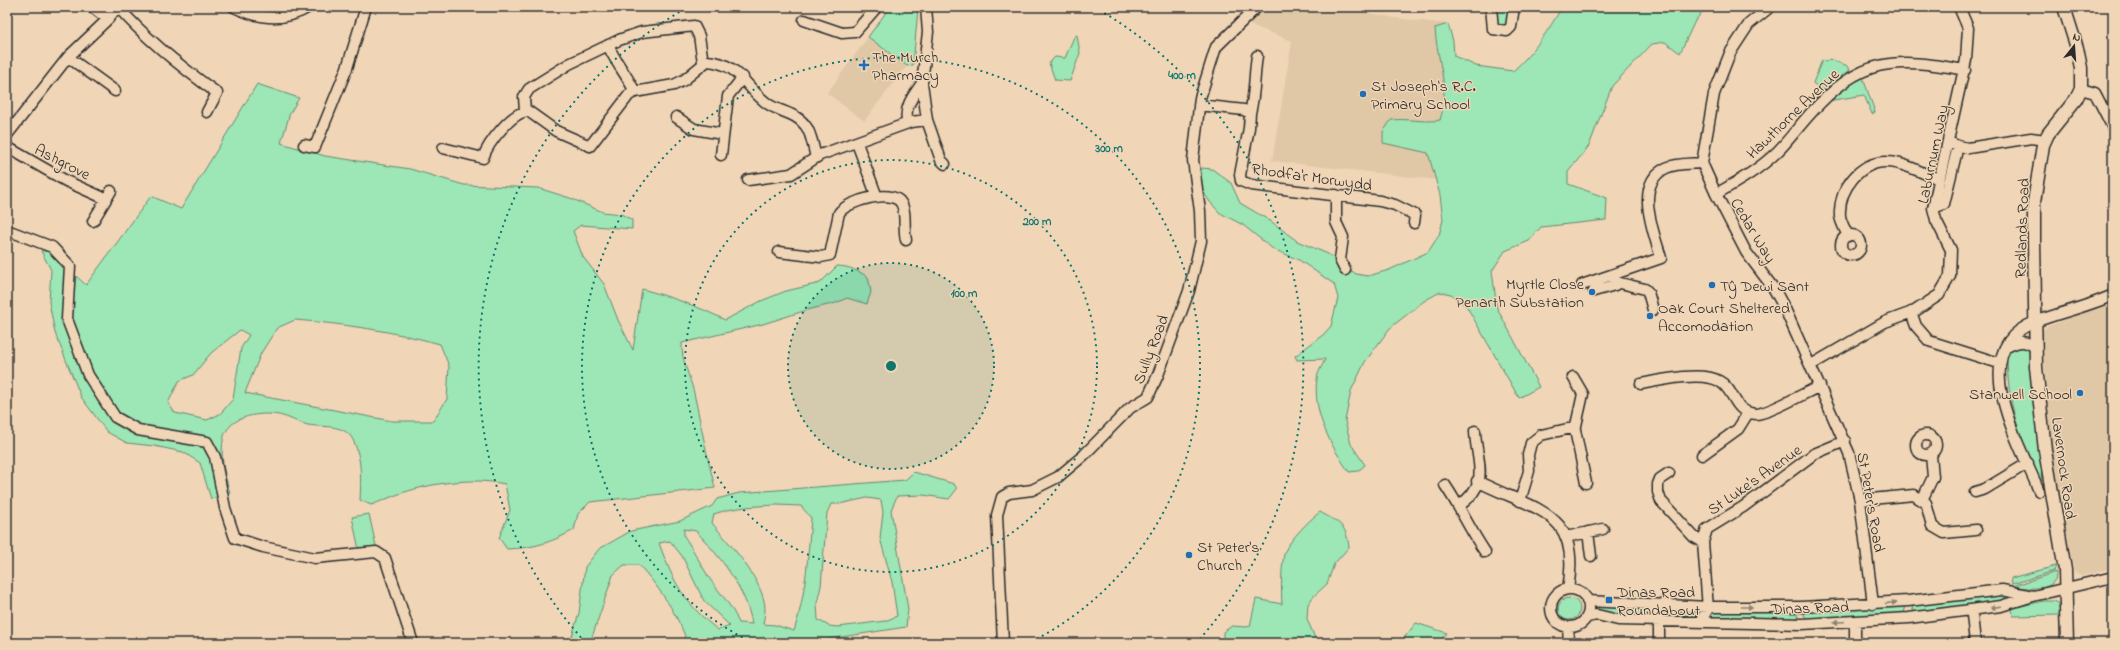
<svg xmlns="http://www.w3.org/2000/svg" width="2120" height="650" viewBox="0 0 2120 650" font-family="'Indie Flower',sans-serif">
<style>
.built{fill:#e0c8a7}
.green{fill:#9de6b5;stroke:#648870;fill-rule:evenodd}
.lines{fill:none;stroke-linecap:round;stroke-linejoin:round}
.minor-casing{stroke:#2b2b2b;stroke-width:13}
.major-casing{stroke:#2b2b2b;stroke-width:15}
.minor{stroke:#f0d6b7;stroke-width:10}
.major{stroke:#f0d6b7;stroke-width:12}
.oneway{fill:#8e8071}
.ring{fill:none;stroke:#0f766e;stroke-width:2;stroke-dasharray:2 4}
.poi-dot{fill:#1f6fb2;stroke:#f0d6b7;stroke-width:1.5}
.labels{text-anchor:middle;stroke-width:3;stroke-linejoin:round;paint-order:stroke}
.poi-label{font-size:16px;fill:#2b2b2b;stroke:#f0d6b7;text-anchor:start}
.street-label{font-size:16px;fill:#2b2b2b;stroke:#f0d6b7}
.centre{fill:#0f766e;stroke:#f0d6b7;stroke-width:2}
.ring-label{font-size:12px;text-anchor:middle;font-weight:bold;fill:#0f766e;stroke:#f0d6b7;stroke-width:3;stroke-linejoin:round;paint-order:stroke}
</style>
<rect width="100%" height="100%" fill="#f0d6b7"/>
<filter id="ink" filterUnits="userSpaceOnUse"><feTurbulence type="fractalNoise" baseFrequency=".025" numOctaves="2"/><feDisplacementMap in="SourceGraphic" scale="8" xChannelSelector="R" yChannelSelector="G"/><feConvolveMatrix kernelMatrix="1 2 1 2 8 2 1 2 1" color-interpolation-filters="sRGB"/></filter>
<g filter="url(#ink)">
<path class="built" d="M1263 7H1337L1395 18 1449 24 1444 60 1443 128 1438 180 1272 161 1292 41 1243 22Z
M868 37 907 66 864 121 827 93Z
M2113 301V568L2082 576 2074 571 2051 455 2042 331 2046 327Z"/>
<path class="green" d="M890 7H915L918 9 913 65 907 66 868 37Z
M1494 7H1511L1508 26 1498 28Z
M1562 7H1706L1695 21 1680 53 1665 42 1652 44 1612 86 1589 146 1568 172V184L1607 198 1606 220 1541 227 1529 241 1505 251 1492 271 1497 308 1539 387 1519 398 1467 307 1451 294 1440 292 1424 301 1390 328 1365 362 1351 391 1345 421 1351 444 1365 465 1358 471 1349 472C1331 446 1312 412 1317 379 1317 373 1323 365 1325 359L1297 360 1295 356 1324 334 1331 326 1338 298 1334 284 1299 260 1273 249 1243 225 1220 213 1210 202 1197 183 1202 168 1212 169 1231 183 1240 203 1272 222 1297 241 1328 254 1356 274 1368 276 1389 270 1428 252 1439 235 1443 220 1440 195 1428 153 1383 143V132L1391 120C1408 118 1424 123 1440 120 1442 113 1444 106 1444 99 1445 75 1436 52 1435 28L1448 24 1453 41 1454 56 1476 66 1513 71C1534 52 1548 31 1562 7Z
M1077 35 1080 53 1070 81 1055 80 1049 63 1055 57 1065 58 1074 37Z
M1829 59 1848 66 1850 70 1821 92 1813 83 1822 60 1826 62Z
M1863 78 1875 112 1872 114 1864 95 1828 101 1850 84Z
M257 84 299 98 290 113 281 143 325 156 410 169 464 185 538 188 570 198 603 212 621 214 632 220V229L581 225 573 231 583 257 604 284 618 320 633 350 642 289C671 297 698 306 725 320L761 301 786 291 820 283 837 266C849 266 858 271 868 277L871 292 867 304 847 298 836 303 807 310 763 324 682 343C681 360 690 376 694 393 701 425 707 457 715 488L590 502 578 514 574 530C550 543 534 548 507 549L499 538 510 510 505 484C471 477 429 483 396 495 388 498 380 502 371 505L360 500C361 482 362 459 354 442 346 423 325 428 308 425 298 423 289 417 279 415 261 412 231 415 224 436 219 455 225 476 230 493L211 499 200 463 183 452 154 446 127 443 107 432 81 397 55 333 49 302 51 270 41 251H48L86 285 151 196 181 209ZM295 320C344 324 392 331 440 344L449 366 447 399 433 421H392L245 393 261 353 277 328ZM240 330 249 335 241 348 233 399 220 414 207 420 175 413 168 403 179 381 193 375 211 353Z
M2017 346 2029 348 2032 358 2042 462 2041 485C2020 436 2007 407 2007 353Z
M914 472 954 484 957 489 949 499 923 495 897 496 891 510 908 609 906 627 803 643H682L685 636C675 610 657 585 639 565H624L613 575 590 643H570L579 613 585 567 599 549 631 531 680 521 712 506 717 499 739 493 905 480ZM867 498 881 500 883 512 880 538 892 582 897 616 885 621 838 627 829 626 818 620 817 603 821 586 827 513 831 504H839ZM777 505 801 506 811 518C808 555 806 595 794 631L775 625 763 624C764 619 765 614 765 609 765 582 729 543 712 523L714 514C734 507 755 506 777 505ZM684 529 696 531C720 557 746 588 752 624L739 623C731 603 719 593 708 576 700 563 693 549 684 536ZM670 541 682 556 704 601 730 626 718 630C685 604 673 582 659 543Z
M1320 512C1339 523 1346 523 1349 547L1334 564 1327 584 1314 596 1308 604 1307 619 1317 643H1223V632L1232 626 1246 627 1250 626 1256 599 1282 604C1281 592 1281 562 1285 551 1290 540 1310 519 1320 512Z
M369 514 376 546 359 550 352 517Z
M2056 566 2054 571 2012 584 2011 578Z
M2056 572C2056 575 2056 579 2054 581 2049 591 2022 588 2013 586Z
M2001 593 2006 596 2007 600 1914 612 1912 608 1914 604Z
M1558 609a11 11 0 1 1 22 0a11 11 0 1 1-22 0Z
M2044 601H2053L2059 604 2060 615 2013 616 2012 608Z
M1593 605 1648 608 1657 616 1621 617 1593 612Z
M1903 605 1905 610 1903 614 1807 620 1804 615 1806 611Z
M1658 608 1705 609 1700 618 1662 619Z
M1711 610 1796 611 1798 617 1797 619H1707Z
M1416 623 1447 633 1438 643H1400Z"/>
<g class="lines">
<g class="minor-casing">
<path id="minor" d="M92 7 108 19
M118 7C147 40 181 67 217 93L207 112
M234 7C259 19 285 22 309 7
M926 7 928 32 922 83 927 120 941 160 945 164
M1491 7 1493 29 1507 31 1511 27 1514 7
M1770 7 1749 24 1730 53 1714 94 1702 163 1716 194 1746 252 1774 289 1785 309 1849 453 1860 500 1873 604
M804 20 842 33 855 32 877 7
M608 45C615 62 627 75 635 92
M68 57 115 91
M922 83C915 94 904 106 907 120L911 122 927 120
M2081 89 2095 93 2113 128
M1199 105 1244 110 1250 113 1249 128 1240 175 1241 181 1251 185 1380 201 1395 205 1415 215 1414 223
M525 111 524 97 529 89 569 64 619 40 642 32 694 26 699 36 703 62
M1250 113C1255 94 1254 75 1257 56
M676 117 694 129 722 134
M7 135 68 57 108 19 117 7
M1948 142 1958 146 1968 148 2031 138 2045 140
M857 143 877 197
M304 145 315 147 347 68 366 7
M7 147 66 181 106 199
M443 148 483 158C488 143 512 112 528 111L556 131 590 146 629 95 635 92 674 85 684 80 707 61C740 63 745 88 768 104 780 112 796 113 805 125 812 133 813 148 816 157
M721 155 728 96 743 77
M748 180 791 174 820 155 911 122
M1716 194C1737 182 1760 169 1778 151 1789 140 1799 126 1810 114 1861 57 1893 57 1965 70
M1336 195V222L1343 237 1340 260 1345 270
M1933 208 1944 204 1958 146
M93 221 111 191
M7 230 52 247 70 266 67 319 88 375 115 417 138 430 207 442 215 457 225 508 235 538 263 547 315 558 376 552 385 558 413 643
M1841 245a10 10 0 1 1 20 0a10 10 0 1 1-20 0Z
M1848 236C1845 229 1841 223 1840 216 1838 190 1860 161 1887 162 1904 162 1923 174 1939 179
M779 252 821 257 830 255 839 213C847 201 892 188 901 203 907 212 903 229 906 240
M1616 282 1645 289 1648 292 1653 310
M1582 285 1661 258C1654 232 1633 184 1666 168 1676 163 1691 164 1702 163
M1594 291 1615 285 1614 278
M1911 312 1916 326 1929 341 1999 363
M2005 348C2017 341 2025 339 2036 348
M1811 365 1885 322 1915 311 1939 295 1950 276 1951 250 1936 220 1933 208 1966 60 1968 28 1959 7
M1573 377 1583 394 1575 430 1586 483
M1641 384C1661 380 1702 371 1719 381 1736 390 1732 412 1756 414 1768 414 1807 392 1820 386
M1916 445a10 10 0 1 1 20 0a10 10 0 1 1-20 0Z
M1702 455 1738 429 1748 413
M1669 473 1660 479 1658 484V492L1661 501 1694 537 1703 542
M1477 481C1535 511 1582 509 1568 589
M1445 485C1460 507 1470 530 1485 552
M2039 491C2020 444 1963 350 2035 322 2061 312 2087 307 2113 295
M1975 492 1985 489 2028 463
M1860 500 1914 495 1926 503 1932 526 1944 533 1976 530
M1922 500 1933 477 1931 455
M1520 501 1529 471 1528 455 1531 443 1541 435 1576 427
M1459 506C1492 482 1476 462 1475 431
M1588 532 1591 556
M1566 537 1603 529
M1551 608a19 19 0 1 1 38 0a19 19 0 1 1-38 0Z
M1587 601 1708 607H1801L1908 601 2002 590 2033 596
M1651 605 1659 615V643
M1972 615 1975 643
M1587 617 1597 615 1618 620 1802 624 1909 618 2001 606 2033 596 2113 577
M1855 621V643
M1700 622 1708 609 1703 542 1707 529 1743 507 1814 454 1845 441
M1568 627 1569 643
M1003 643 997 515 1002 497 1009 493 1032 490 1058 477 1084 455 1130 408 1148 397 1158 375 1189 291 1201 241 1200 211 1193 160 1200 98 1216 47 1257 7"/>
</g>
<g class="major-casing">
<path id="major" d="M2064 7 2077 48 2081 68V89L2076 99 2048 134 2043 145 2034 202V240L2036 367 2045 450 2065 570 2067 643"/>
</g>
<use href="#minor" class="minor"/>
<use href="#major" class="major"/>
</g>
<defs><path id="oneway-solid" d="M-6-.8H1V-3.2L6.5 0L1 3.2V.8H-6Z"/></defs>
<g class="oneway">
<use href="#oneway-solid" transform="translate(1891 603) rotate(-4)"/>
<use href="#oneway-solid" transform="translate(1747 607)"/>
<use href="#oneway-solid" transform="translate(1996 607) rotate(171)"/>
<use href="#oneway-solid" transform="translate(1839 622) rotate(177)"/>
</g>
</g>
<circle cx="891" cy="366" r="103" fill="#0f766e" fill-opacity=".12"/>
<g class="ring">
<circle cx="891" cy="366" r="103"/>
<circle cx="891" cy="366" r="206"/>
<path d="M753 643A309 309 0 1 1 1029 643"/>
<path d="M585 642A412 412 0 0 1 688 7M1094 7A412 412 0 0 1 1197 642"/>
</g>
<g class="poi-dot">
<path d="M862 59h4v4h4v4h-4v4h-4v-4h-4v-4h4z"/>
<circle cx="1363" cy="94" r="4"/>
<circle cx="1712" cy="285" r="4"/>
<circle cx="1592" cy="292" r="4"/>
<circle cx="1650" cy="316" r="4"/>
<circle cx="2080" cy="393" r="4"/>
<circle cx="1189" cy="555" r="4"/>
<rect x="1605" y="596" width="8" height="8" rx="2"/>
</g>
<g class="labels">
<g class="poi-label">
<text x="872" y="62">The Murch<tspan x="872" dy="18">Pharmacy</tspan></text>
<text x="1371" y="91">St Joseph's R.C.<tspan x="1371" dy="18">Primary School</tspan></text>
<text x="1584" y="289" text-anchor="end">Myrtle Close<tspan x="1584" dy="18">Penarth Substation</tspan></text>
<text x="1720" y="291">Tŷ Dewi Sant</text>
<text x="1658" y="313">Oak Court Sheltered<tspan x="1658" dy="18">Accomodation</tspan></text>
<text x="2072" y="399" text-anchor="end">Stanwell School</text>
<text x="1197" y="552">St Peter's<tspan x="1197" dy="18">Church</tspan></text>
<text x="1617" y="597">Dinas Road<tspan x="1617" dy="18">Roundabout</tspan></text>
</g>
<g class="street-label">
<text transform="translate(1792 113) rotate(-44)" y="6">Hawthorne Avenue</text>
<text transform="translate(1932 154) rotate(-78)" y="6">Laburnum Way</text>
<text transform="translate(63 161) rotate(27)" y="6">Ashgrove</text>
<text transform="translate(1312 176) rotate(8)" y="6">Rhodfa'r Morwydd</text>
<text transform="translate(2021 228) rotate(-88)" y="6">Redlands Road</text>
<text transform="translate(1754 230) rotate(59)" y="6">Cedar Way</text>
<text transform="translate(1150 349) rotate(-69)" y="6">Sully Road</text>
<text transform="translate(2065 468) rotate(82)" y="6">Lavernock Road</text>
<text transform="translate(1754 479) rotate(-35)" y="6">St Luke's Avenue</text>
<text transform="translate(1872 502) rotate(80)" y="6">St Peter's Road</text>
<text transform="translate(1810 607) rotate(-2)" y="6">Dinas Road</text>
</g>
</g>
<circle cx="891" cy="366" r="6" class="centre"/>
<g class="ring-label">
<text x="1182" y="79">400 m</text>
<text x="1109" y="152">300 m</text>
<text x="1037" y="225">200 m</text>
<text x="964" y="297">100 m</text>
</g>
<rect width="2120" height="650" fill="none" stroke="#f0d6b7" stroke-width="24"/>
<rect x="12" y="12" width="2096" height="626" fill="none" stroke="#2b2b2b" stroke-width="1.5" filter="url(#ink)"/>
<g transform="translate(2074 46) rotate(17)" stroke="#f0d6b7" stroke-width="3" paint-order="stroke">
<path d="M0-3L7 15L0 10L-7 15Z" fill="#2b2b2b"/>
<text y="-6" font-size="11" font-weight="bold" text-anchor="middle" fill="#2b2b2b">N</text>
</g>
</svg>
